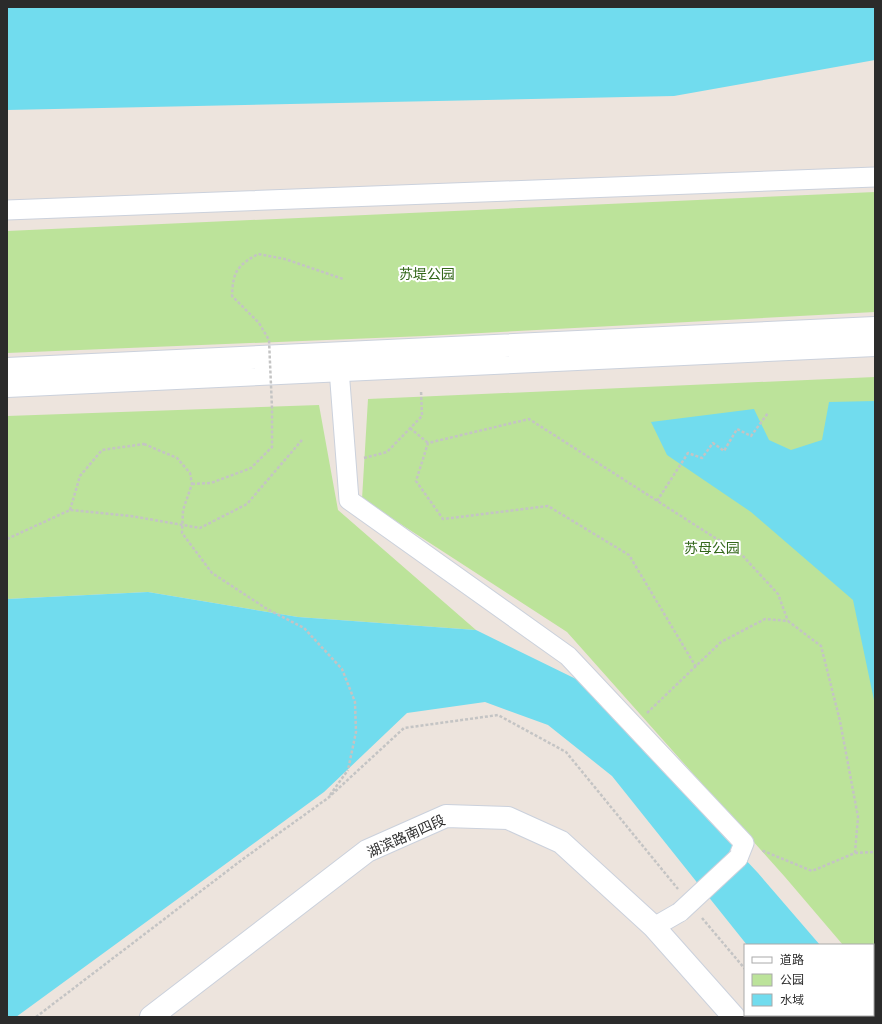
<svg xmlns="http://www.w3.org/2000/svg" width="882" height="1024" viewBox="0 0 882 1024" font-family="'Space Grotesk','Noto Sans SC',sans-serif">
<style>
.green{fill:#bce39a}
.water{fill:#71dcee}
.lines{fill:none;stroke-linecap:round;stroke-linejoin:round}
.minor-casing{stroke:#cbd1dc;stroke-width:21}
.tertiary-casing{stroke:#cbd1dc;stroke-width:24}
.secondary-casing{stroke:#cbd1dc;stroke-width:24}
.path{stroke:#c4c4c4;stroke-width:2.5;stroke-dasharray:3 2;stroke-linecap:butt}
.minor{stroke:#fff;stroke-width:19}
.tertiary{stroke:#fff;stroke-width:22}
.secondary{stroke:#fff;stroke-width:22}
.minor-bridge-casing{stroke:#cbd1dc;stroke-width:21;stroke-linecap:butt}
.path-bridge{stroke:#c4c4c4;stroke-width:2.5;stroke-dasharray:3 2;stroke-linecap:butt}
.minor-bridge{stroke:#fff;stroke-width:19}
.labels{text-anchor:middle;stroke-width:4;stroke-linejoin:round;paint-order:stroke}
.park-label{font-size:14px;fill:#34681b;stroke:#fff}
.street-label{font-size:14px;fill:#2b2b2b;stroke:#fff}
</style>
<rect width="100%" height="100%" fill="#ede4dd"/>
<path class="green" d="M875 192V312L424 336 7 353V231Z
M875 377V983L873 981V945H843L785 877 567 632 362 499 368 399Z
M319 405 338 510 476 630 298 617 148 592 7 599V416Z"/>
<path class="water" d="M7 7H875V60L674 96 7 110Z
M875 401V705L853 600 751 512 667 455 651 422 754 409 769 440 791 450 822 440 829 402Z
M148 592 298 617 476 630 576 679 758 873 820 945H747L612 776 548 725 485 702 407 713 324 792 16 1017H7V599Z
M873 1006 875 1009V1017H809L807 1015H873Z"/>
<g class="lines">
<g class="minor-casing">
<path id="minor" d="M7 210 875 177
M338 356 349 500 568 656 744 843 738 858
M654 927 680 912"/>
</g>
<g class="tertiary-casing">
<path id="tertiary" d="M151 1017 367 851 446 816 508 818 561 842 654 927 734 1017"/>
</g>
<g class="secondary-casing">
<path id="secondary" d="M7 369 875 328
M7 386 875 345"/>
</g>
<path class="path" d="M410 428 428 443
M364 458 387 452 422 416 421 390
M657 501 688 453 702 458 713 443 724 451 737 429 751 436 768 413
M70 510 80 476 102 450 144 444
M7 539 70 510 131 516 200 528 247 504 302 440
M696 667 629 555 548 506 443 519 416 481 428 443 529 419 742 555 778 594 788 621
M647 713 721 642 765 619 788 621 821 646 840 721 858 817 855 853 812 871 761 850
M330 795 348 770
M855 853 875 852
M702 918 745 969
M785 1015 787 1017
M36 1017 243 859 328 798 404 728 498 715 566 752 678 889"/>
<use href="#minor" class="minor"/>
<use href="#tertiary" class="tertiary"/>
<use href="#secondary" class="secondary"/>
<g class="minor-bridge-casing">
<path id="minor-bridge" d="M680 912 738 858"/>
</g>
<path class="path-bridge" d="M144 444 177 458 190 473 192 484 183 510 182 533 212 573 267 609 304 628 342 669 355 702 356 732 348 770
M192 484 211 483 251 468 272 447V408L269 340 259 323 232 296C233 271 237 266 258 254L285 259 343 279"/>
<use href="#minor-bridge" class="minor-bridge"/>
</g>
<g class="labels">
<g class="park-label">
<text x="427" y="279">苏堤公园</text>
<text x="712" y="553">苏母公园</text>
</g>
<g class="street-label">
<text transform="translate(406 836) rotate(-24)" y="5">湖滨路南四段</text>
</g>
</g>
<rect width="882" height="1024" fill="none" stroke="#2b2b2b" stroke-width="16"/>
<rect x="744" y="944" width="130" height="72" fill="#ffffff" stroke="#aaaaaa"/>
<rect x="752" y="957" width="20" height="6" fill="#ffffff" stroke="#aaaaaa"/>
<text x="780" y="964" font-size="12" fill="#2b2b2b">道路</text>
<rect x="752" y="974" width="20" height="12" fill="#bce39a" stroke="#aaaaaa"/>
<text x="780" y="984" font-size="12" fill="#2b2b2b">公园</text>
<rect x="752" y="994" width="20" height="12" fill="#71dcee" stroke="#aaaaaa"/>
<text x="780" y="1004" font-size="12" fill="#2b2b2b">水域</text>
</svg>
